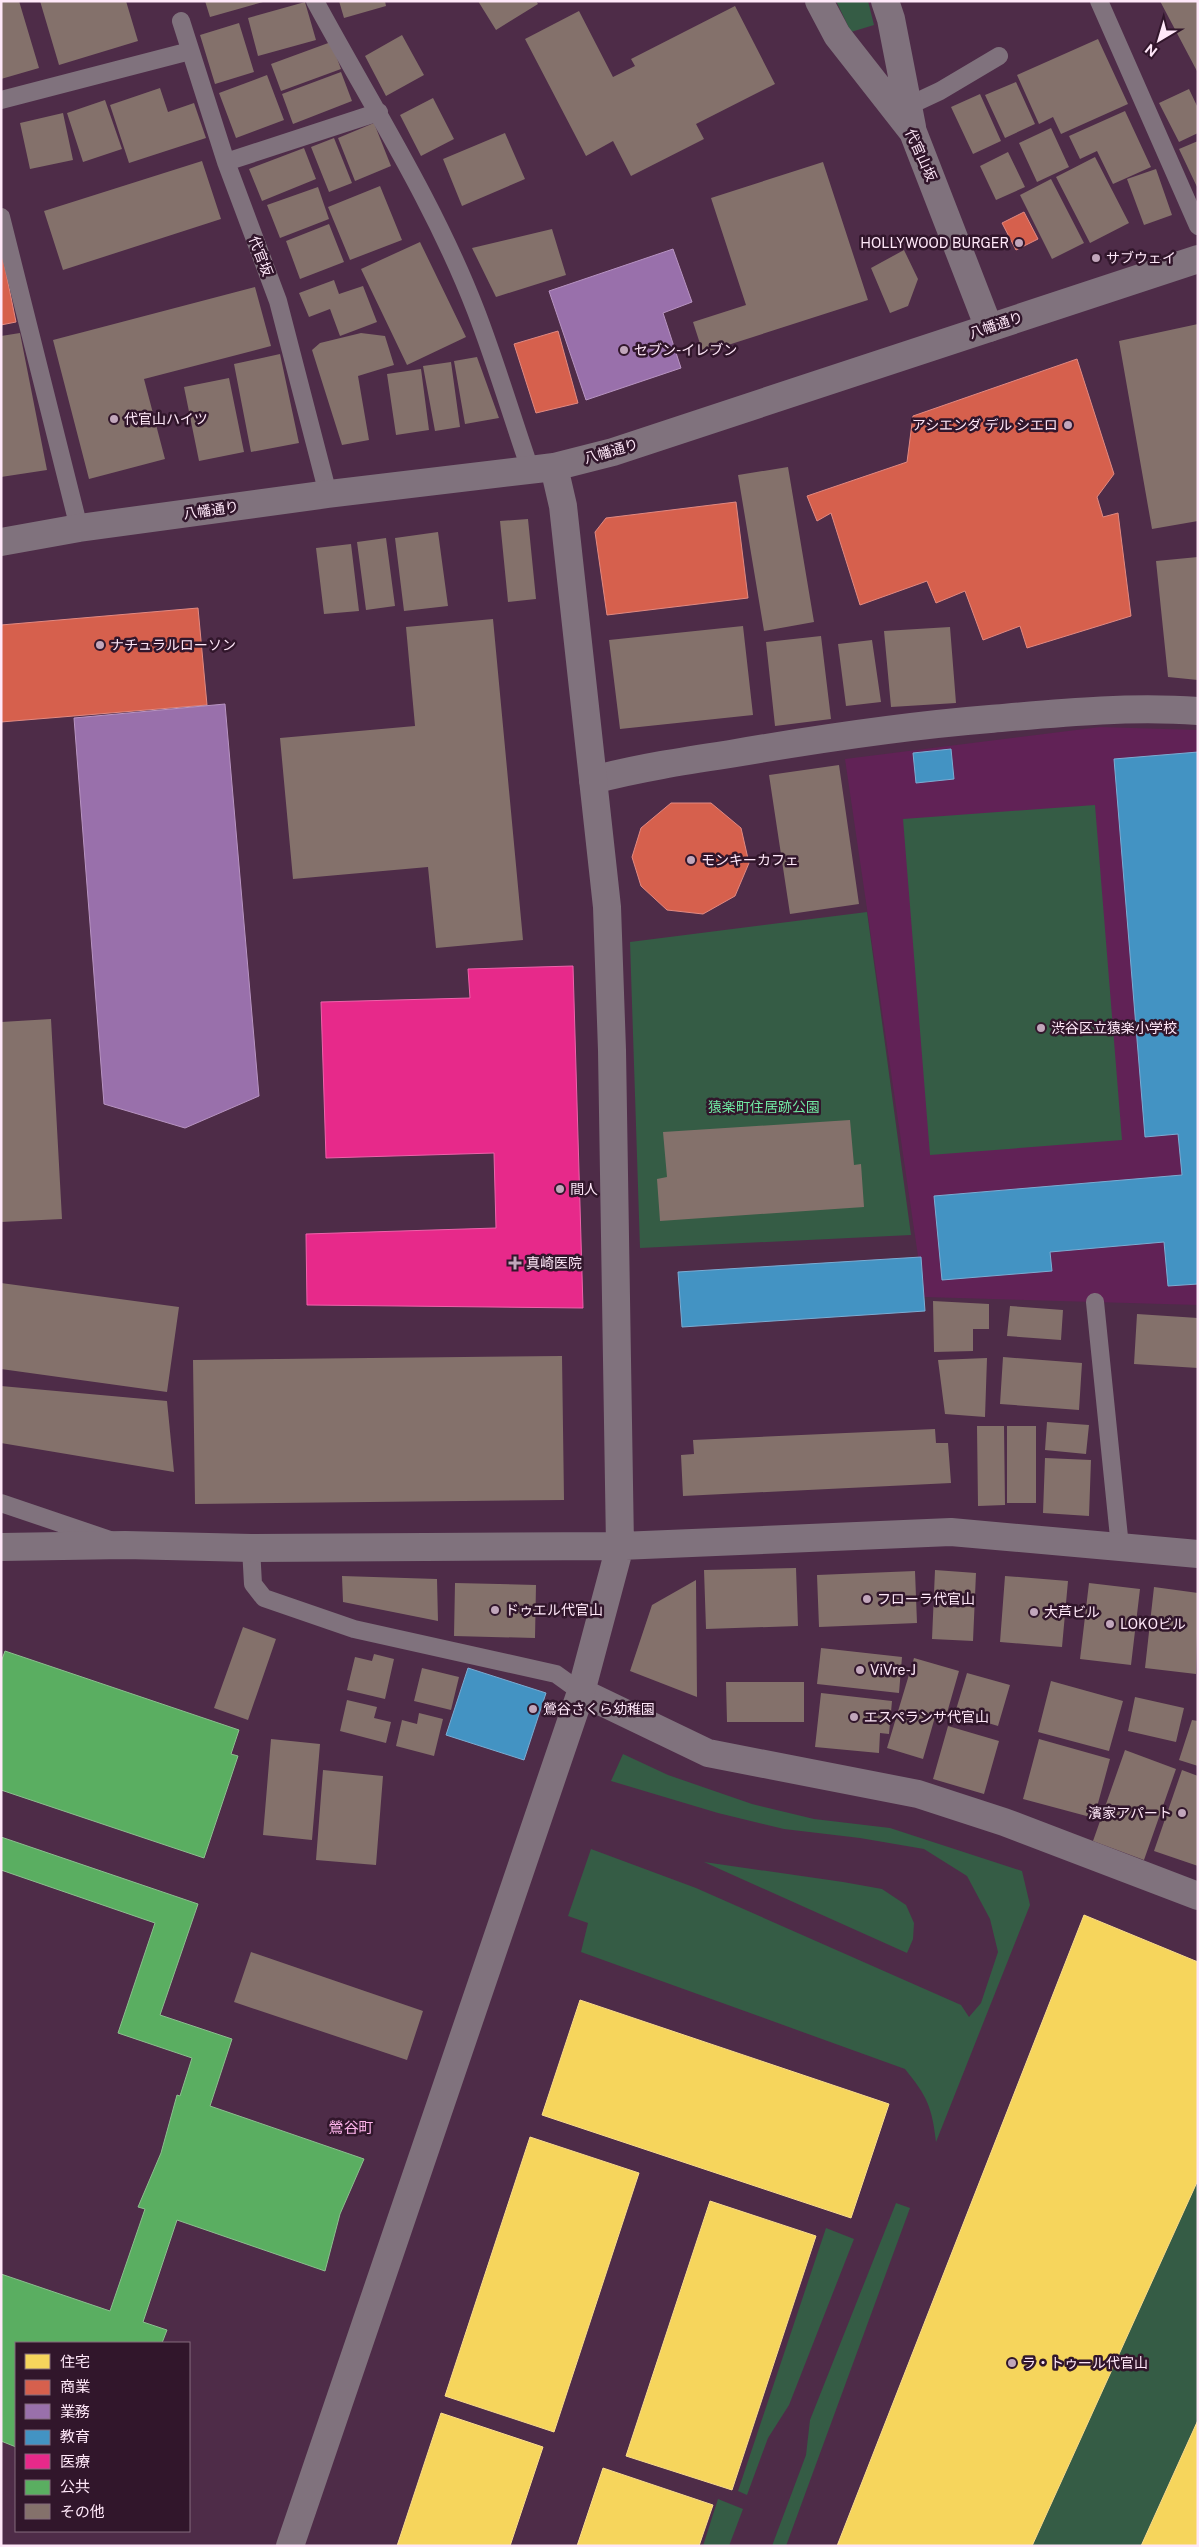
<svg xmlns="http://www.w3.org/2000/svg" width="1199" height="2547" viewBox="0 0 1199 2547" font-family="'Public Sans','Noto Sans JP',sans-serif">
<style>
.built{fill:#612256}
.green{fill:#355c45}
.homes{fill:#f6d55c;stroke:#f9db8b}
.shops{fill:#d6604d;stroke:#e28981}
.offices{fill:#9970ab;stroke:#b894c2}
.schools{fill:#4393c3;stroke:#7bacd3}
.health{fill:#e7298a;stroke:#ee62ab}
.public{fill:#5aae61;stroke:#8cbf8f}
.building{fill:#84716b}
.lines{fill:none;stroke-linecap:round;stroke-linejoin:round}
.service{stroke:#80727d;stroke-width:18}
.minor{stroke:#80727d;stroke-width:28}
.tertiary{stroke:#80727d;stroke-width:28}
.poi-dot{fill:#c1a6bb;stroke:#31162b;stroke-width:2}
.labels{text-anchor:middle;stroke-width:5;stroke-linejoin:round;paint-order:stroke}
.street-label{font-size:14px;fill:#ffe8f9;stroke:#31162b}
.poi-label{font-size:14px;fill:#ffe8f9;stroke:#31162b;text-anchor:start}
.park-label{font-size:14px;fill:#70e8a2;stroke:#31162b}
.neighbourhood-label{font-size:15px;fill:#fcb3ea;stroke:#31162b}
</style>
<rect width="100%" height="100%" fill="#4e2c48"/>
<path class="built" d="M1100 727 1198 730V1305L924 1297 845 759Z"/>
<path class="green" d="M836 1H868L874 25 851 32Z
M1095 805 1122 1140 930 1155 903 819Z
M867 912 911 1235 640 1248 630 942Z
M623 1754 668 1775 752 1804 814 1819 890 1828 1022 1871 1030 1905 936 2142C932 2107 927 2096 905 2069L581 1952 588 1923 568 1916 591 1849 696 1888 961 2005 969 2017 981 2003 998 1952 990 1919 967 1876 924 1849 860 1838 784 1829 718 1813 611 1781Z
M704 1862 843 1882 882 1889 906 1905 914 1923 913 1939 907 1953Z
M1198 2180V2420L1141 2546H1032Z
M896 2203 910 2208 786 2546H772L806 2455 810 2420Z
M826 2228 854 2239 789 2405 768 2438 747 2495 738 2491Z
M718 2499 743 2509 729 2546H703Z"/>
<path class="homes" d="M1084 1915 1198 1962V2180L1032 2546H837Z
M580 2000 889 2104 851 2218 542 2115Z
M530 2137 639 2173 554 2432 445 2396Z
M710 2201 816 2236 732 2490 626 2456Z
M441 2413 543 2447 510 2546H397Z
M1198 2420V2546H1141Z
M603 2468 713 2505 699 2546H577Z"/>
<path class="shops" d="M1024 212 1038 239 1016 250 1002 223Z
M1 248 16 322 1 325Z
M558 331 578 403 536 413 514 344Z
M1077 359 1114 474 1097 497 1103 517 1118 513 1131 616 1027 648 1020 626 983 640 965 591 936 603 927 581 860 605 831 513 817 521 807 496 907 462 913 416Z
M736 502 748 598 607 615 595 532 606 518Z
M198 608 207 705 1 722V625Z
M671 803H711L741 828 749 863 735 896 703 914 667 910 641 886 632 857 641 828Z"/>
<path class="offices" d="M673 249 692 302 663 313 681 368 586 400 549 291Z
M225 704 259 1096 185 1128 104 1104 74 718Z"/>
<path class="schools" d="M951 749 954 779 916 783 913 753Z
M1198 752V1284L1168 1286 1164 1242 1050 1252 1052 1271 942 1280 934 1196 1182 1175 1178 1134 1145 1137 1114 759Z
M921 1257 925 1311 682 1327 678 1272Z
M468 1668 546 1693 524 1760 446 1735Z"/>
<path class="health" d="M573 966 583 1308 307 1305 306 1234 496 1228 494 1153 326 1158 321 1002 470 998 468 969Z"/>
<path class="public" d="M5 1651 239 1730 231 1754 238 1756 204 1858 1 1790V1662Z
M1 1837 198 1904 160 2015 232 2039 210 2106 364 2159 340 2214 325 2271 177 2220 143 2322 167 2330 162 2343H16V2447L1 2441V2274L110 2311 145 2209 138 2207 161 2153 177 2095 180 2096 192 2058 118 2033 155 1923 1 1870Z"/>
<path class="building" d="M1 1H19L39 68 1 79Z
M40 1H126L138 41 59 65Z
M205 1H263V2L210 17Z
M339 1H385L386 6 344 18Z
M478 1H536L538 4 496 30Z
M1160 1H1198V73Z
M305 2 316 40 258 56 248 18Z
M735 6 775 84 696 124 704 139 631 176 613 141 586 156 525 39 579 11 613 77 635 66 631 59Z
M239 23 254 72 215 84 200 35Z
M402 35 424 75 386 96 365 56Z
M1098 39 1128 104 1061 134 1053 117 1039 124 1017 75Z
M331 42 341 69 281 91 271 64Z
M341 72 352 101 293 124 282 94Z
M267 75 284 120 236 138 219 93Z
M1016 82 1035 124 1005 138 985 95Z
M160 88 168 112 194 103 206 138 129 163 110 105Z
M1189 89 1198 108V133L1179 142 1159 103Z
M980 94 1001 141 973 154 951 107Z
M433 98 454 139 421 156 400 115Z
M105 100 122 149 83 162 67 113Z
M1125 111 1151 167 1113 184 1097 151 1080 159 1069 136Z
M63 113 73 160 30 169 20 123Z
M374 123 391 166 355 181 338 138Z
M1051 128 1069 167 1037 182 1019 143Z
M505 133 525 179 462 206 443 159Z
M334 138 352 183 329 192 311 147Z
M1198 141V189L1179 149Z
M304 148 316 179 262 201 249 169Z
M1008 152 1025 187 996 200 980 166Z
M1095 157 1129 223 1090 243 1056 177Z
M202 161 221 219 63 270 44 211Z
M823 162 868 300 703 353 693 322 746 305 711 198Z
M1156 169 1172 215 1144 225 1127 179Z
M1051 179 1084 243 1052 259 1020 195Z
M380 186 402 240 350 260 328 207Z
M318 187 329 219 280 238 267 205Z
M329 224 344 262 300 279 286 241Z
M552 229 566 275 496 297 472 248Z
M420 242 466 337 407 365 361 269Z
M904 250 918 279 908 306 890 313 871 268Z
M334 280 339 294 363 286 377 322 340 336 330 309 309 317 299 293Z
M255 287 271 346 144 379 165 459 89 479 53 340Z
M1198 324V521L1152 529 1119 341Z
M20 333 47 470 1 477V336Z
M361 333 385 336 394 365 358 376 369 440 342 445 312 350 320 343Z
M280 354 299 443 251 452 234 364Z
M477 357 499 418 465 424 454 361Z
M451 362 460 427 435 431 423 366Z
M421 369 429 430 396 435 387 374Z
M229 378 244 452 199 461 184 387Z
M788 467 814 622 764 631 738 475Z
M528 519 536 599 508 602 500 521Z
M438 532 448 606 404 611 395 538Z
M386 538 395 606 366 610 357 542Z
M351 544 359 611 324 614 316 548Z
M1198 557V680L1168 677 1156 561Z
M493 619 523 940 436 948 428 867 293 879 280 738 415 726 406 627Z
M743 626 753 715 620 729 609 640Z
M950 627 956 703 891 707 884 631Z
M821 636 831 719 775 726 766 642Z
M872 640 881 702 846 706 838 644Z
M839 765 859 904 790 914 769 775Z
M51 1019 62 1219 1 1222V1022Z
M850 1120 854 1165 861 1164 864 1207 660 1221 657 1179 667 1177 663 1132Z
M1 1283 179 1307 167 1392 1 1369Z
M933 1301 989 1304V1329H973V1351L934 1352Z
M1010 1306 1063 1310 1061 1340 1007 1336Z
M1137 1314 1198 1318V1368L1134 1364Z
M562 1356 564 1500 195 1504 193 1360Z
M1003 1357 1082 1363 1079 1410 1000 1404Z
M987 1358 985 1417 945 1414 938 1360Z
M1 1386 167 1401 174 1472 1 1443Z
M1047 1422 1089 1425 1086 1454 1045 1450Z
M977 1426H1004L1005 1505 978 1506Z
M1007 1426H1036V1503H1007Z
M935 1429 936 1443H948L951 1483 683 1496 681 1455 694 1454 693 1440Z
M1045 1458 1091 1460 1089 1516 1043 1513Z
M796 1568 798 1626 706 1629 704 1570Z
M935 1570 976 1573 973 1641 932 1639Z
M915 1571 917 1623 819 1627 817 1575Z
M342 1576 437 1579 438 1621 343 1602Z
M1005 1576 1068 1581 1062 1647 1000 1642Z
M696 1580 697 1697 630 1671 652 1605Z
M455 1583 536 1585 535 1638 454 1636Z
M1089 1583 1140 1589 1131 1665 1080 1659Z
M1154 1587 1198 1593 1196 1674 1145 1668Z
M243 1627 276 1639 248 1720 214 1708Z
M821 1648 902 1657 899 1693 817 1684Z
M374 1654 394 1659 385 1699 347 1690 355 1657 372 1661Z
M914 1658 959 1671 947 1713 937 1710 923 1759 887 1748Z
M422 1668 459 1677 451 1710 414 1701Z
M967 1673 1010 1685 998 1726 955 1713Z
M1051 1681 1123 1701 1109 1751 1038 1732Z
M726 1682H804V1722H727Z
M821 1693 892 1701 889 1734 880 1733 879 1753 815 1747Z
M1135 1697 1184 1708 1176 1742 1128 1731Z
M347 1700 377 1707 374 1718 391 1722 386 1743 340 1731Z
M419 1713 443 1719 434 1756 396 1746 402 1720 417 1724Z
M1192 1720 1198 1721V1766L1179 1760Z
M948 1726 999 1741 984 1794 933 1779Z
M271 1739 320 1744 312 1840 263 1835Z
M1039 1739 1110 1759 1094 1818 1023 1799Z
M1125 1750 1176 1769 1144 1860 1093 1841Z
M323 1770 383 1776 376 1865 316 1860Z
M1182 1770 1198 1776V1866L1154 1851Z
M251 1952 423 2011 407 2060 234 2002Z"/>
<g class="lines">
<path class="service" d="M315 1C370 103 434 202 476 311 496 363 512 417 530 469
M1099 1 1198 226
M181 21 226 162 278 301 328 494
M1 100 190 51
M908 106 940 91 999 56
M226 162 379 112
M1 217 79 528
M1095 1302 1120 1547
M1 1503 110 1540
M251 1548 253 1584 264 1598 354 1629 556 1674 581 1692"/>
<path class="minor" d="M819 1 837 35 913 132 989 328
M885 1 891 19 912 127
M593 780C638 768 684 761 730 754 817 739 903 726 990 719 1059 713 1128 706 1198 711
M581 1692 708 1753 918 1794 1004 1822 1198 1896"/>
<path class="tertiary" d="M1 542 79 528 328 494 554 467 613 452 1198 259
M1 1547 125 1545 251 1548 620 1546 951 1532 1198 1554
M290 2546 581 1692 620 1546 612 1050 607 907 563 506 554 467"/>
</g>
<g class="poi-dot">
<circle cx="1019" cy="243" r="5"/>
<circle cx="1096" cy="258" r="5"/>
<circle cx="624" cy="350" r="5"/>
<circle cx="114" cy="419" r="5"/>
<circle cx="1068" cy="425" r="5"/>
<circle cx="100" cy="645" r="5"/>
<circle cx="691" cy="860" r="5"/>
<circle cx="1041" cy="1028" r="5"/>
<circle cx="560" cy="1189" r="5"/>
<path d="M512.5 1255.5h5v5h5v5h-5v5h-5v-5h-5v-5h5z"/>
<circle cx="867" cy="1599" r="5"/>
<circle cx="495" cy="1610" r="5"/>
<circle cx="1034" cy="1612" r="5"/>
<circle cx="1110" cy="1624" r="5"/>
<circle cx="860" cy="1670" r="5"/>
<circle cx="533" cy="1709" r="5"/>
<circle cx="854" cy="1717" r="5"/>
<circle cx="1182" cy="1813" r="5"/>
<circle cx="1012" cy="2363" r="5"/>
</g>
<g class="labels">
<g class="street-label">
<text transform="translate(921 155) rotate(66)" y="5">代官山坂</text>
<text transform="translate(261 256) rotate(69)" y="5">代官坂</text>
<text transform="translate(996 325) rotate(-18)" y="5">八幡通り</text>
<text transform="translate(611 451) rotate(-16)" y="5">八幡通り</text>
<text transform="translate(211 510) rotate(-8)" y="5">八幡通り</text>
</g>
<g class="poi-label">
<text x="1009" y="248" text-anchor="end">HOLLYWOOD BURGER</text>
<text x="1106" y="263">サブウェイ</text>
<text x="634" y="355">セブン-イレブン</text>
<text x="124" y="424">代官山ハイツ</text>
<text x="1058" y="430" text-anchor="end">アシエンダ デル シエロ</text>
<text x="110" y="650">ナチュラルローソン</text>
<text x="701" y="865">モンキーカフェ</text>
<text x="1051" y="1033">渋谷区立猿楽小学校</text>
<text x="570" y="1194">間人</text>
<text x="526" y="1268">真崎医院</text>
<text x="877" y="1604">フローラ代官山</text>
<text x="505" y="1615">ドゥエル代官山</text>
<text x="1044" y="1617">大芦ビル</text>
<text x="1120" y="1629">LOKOビル</text>
<text x="870" y="1675">ViVre-J</text>
<text x="543" y="1714">鶯谷さくら幼稚園</text>
<text x="864" y="1722">エスペランサ代官山</text>
<text x="1172" y="1818" text-anchor="end">濱家アパート</text>
<text x="1022" y="2368">ラ・トゥール代官山</text>
</g>
<g class="park-label">
<text x="764" y="1112">猿楽町住居跡公園</text>
</g>
<g class="neighbourhood-label">
<text x="351" y="2133">鶯谷町</text>
</g>
</g>
<rect width="1199" height="2547" fill="none" stroke="#ffe8f9" stroke-width="5"/>
<rect x="15" y="2342" width="175" height="190" fill="#31162b" stroke="#836a7d"/>
<rect x="25" y="2354" width="25" height="15" fill="#f6d55c" stroke="#836a7d"/>
<text x="60" y="2367" font-size="15" fill="#ffe8f9">住宅</text>
<rect x="25" y="2380" width="25" height="15" fill="#d6604d" stroke="#836a7d"/>
<text x="60" y="2392" font-size="15" fill="#ffe8f9">商業</text>
<rect x="25" y="2404" width="25" height="15" fill="#9970ab" stroke="#836a7d"/>
<text x="60" y="2417" font-size="15" fill="#ffe8f9">業務</text>
<rect x="25" y="2430" width="25" height="15" fill="#4393c3" stroke="#836a7d"/>
<text x="60" y="2442" font-size="15" fill="#ffe8f9">教育</text>
<rect x="25" y="2454" width="25" height="15" fill="#e7298a" stroke="#836a7d"/>
<text x="60" y="2467" font-size="15" fill="#ffe8f9">医療</text>
<rect x="25" y="2480" width="25" height="15" fill="#5aae61" stroke="#836a7d"/>
<text x="60" y="2492" font-size="15" fill="#ffe8f9">公共</text>
<rect x="25" y="2504" width="25" height="15" fill="#84716b" stroke="#836a7d"/>
<text x="60" y="2517" font-size="15" fill="#ffe8f9">その他</text>
<g transform="translate(1159 40) rotate(218)" stroke="#31162b" stroke-width="4" paint-order="stroke">
<path d="M0-4L9 19L0 12L-9 19Z" fill="#ffe8f9"/>
<text y="-8" font-size="14" font-weight="bold" text-anchor="middle" fill="#ffe8f9">N</text>
</g>
</svg>
